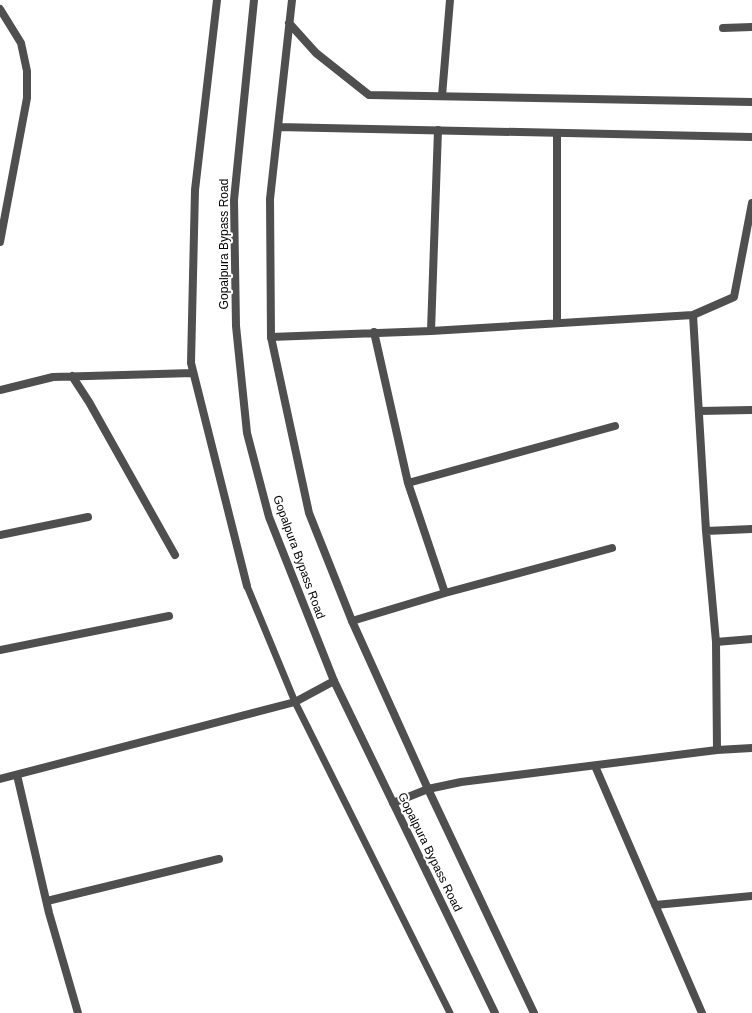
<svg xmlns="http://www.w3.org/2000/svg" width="752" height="1013" viewBox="0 0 752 1013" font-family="Helvetica,sans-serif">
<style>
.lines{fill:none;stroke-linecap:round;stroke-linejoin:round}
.service{stroke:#4f4f4f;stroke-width:7}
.minor{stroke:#4f4f4f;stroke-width:8}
.tertiary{stroke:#4f4f4f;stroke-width:8}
.labels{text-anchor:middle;stroke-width:4;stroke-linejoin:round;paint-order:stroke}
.street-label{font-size:12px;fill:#000;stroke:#fff}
</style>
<rect width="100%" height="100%" fill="#fff"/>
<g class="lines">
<path class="service" d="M247 586 295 702 450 1013"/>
<path class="minor" d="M217 0 195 190 191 363 247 586
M0 9 21 43 27 71V98L0 242
M723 28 752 27
M442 96 450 0
M557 133V323
M693 315 706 531 716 642 717 750
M431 331 438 130
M374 332 408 483 445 593
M271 337 431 331 693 315 734 297 752 203
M72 376 89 402 175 555
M0 390 53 377 193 373
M699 411 752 410
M408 483 615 426
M706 531 752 529
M0 535 88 517
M352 621 445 593 612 548
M716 642 752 639
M0 650 169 616
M595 766 702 1013
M17 775 49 913 78 1013
M0 779 295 702 334 681
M393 803 428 789 461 782 717 750 752 748
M47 901 219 859
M655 905 752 896"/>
<path class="tertiary" d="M254 0 234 200 236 326 247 433 269 517 334 681 495 1013
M292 0 270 199 271 337 309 513 352 621 428 789 534 1013
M289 23 316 53 369 95 752 102
M278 127 752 137"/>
</g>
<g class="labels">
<g class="street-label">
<text transform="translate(224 244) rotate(-90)" y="4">Gopalpura Bypass Road</text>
<text transform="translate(299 557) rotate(70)" y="4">Gopalpura Bypass Road</text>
<text transform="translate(430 852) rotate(64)" y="4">Gopalpura Bypass Road</text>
</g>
</g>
</svg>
